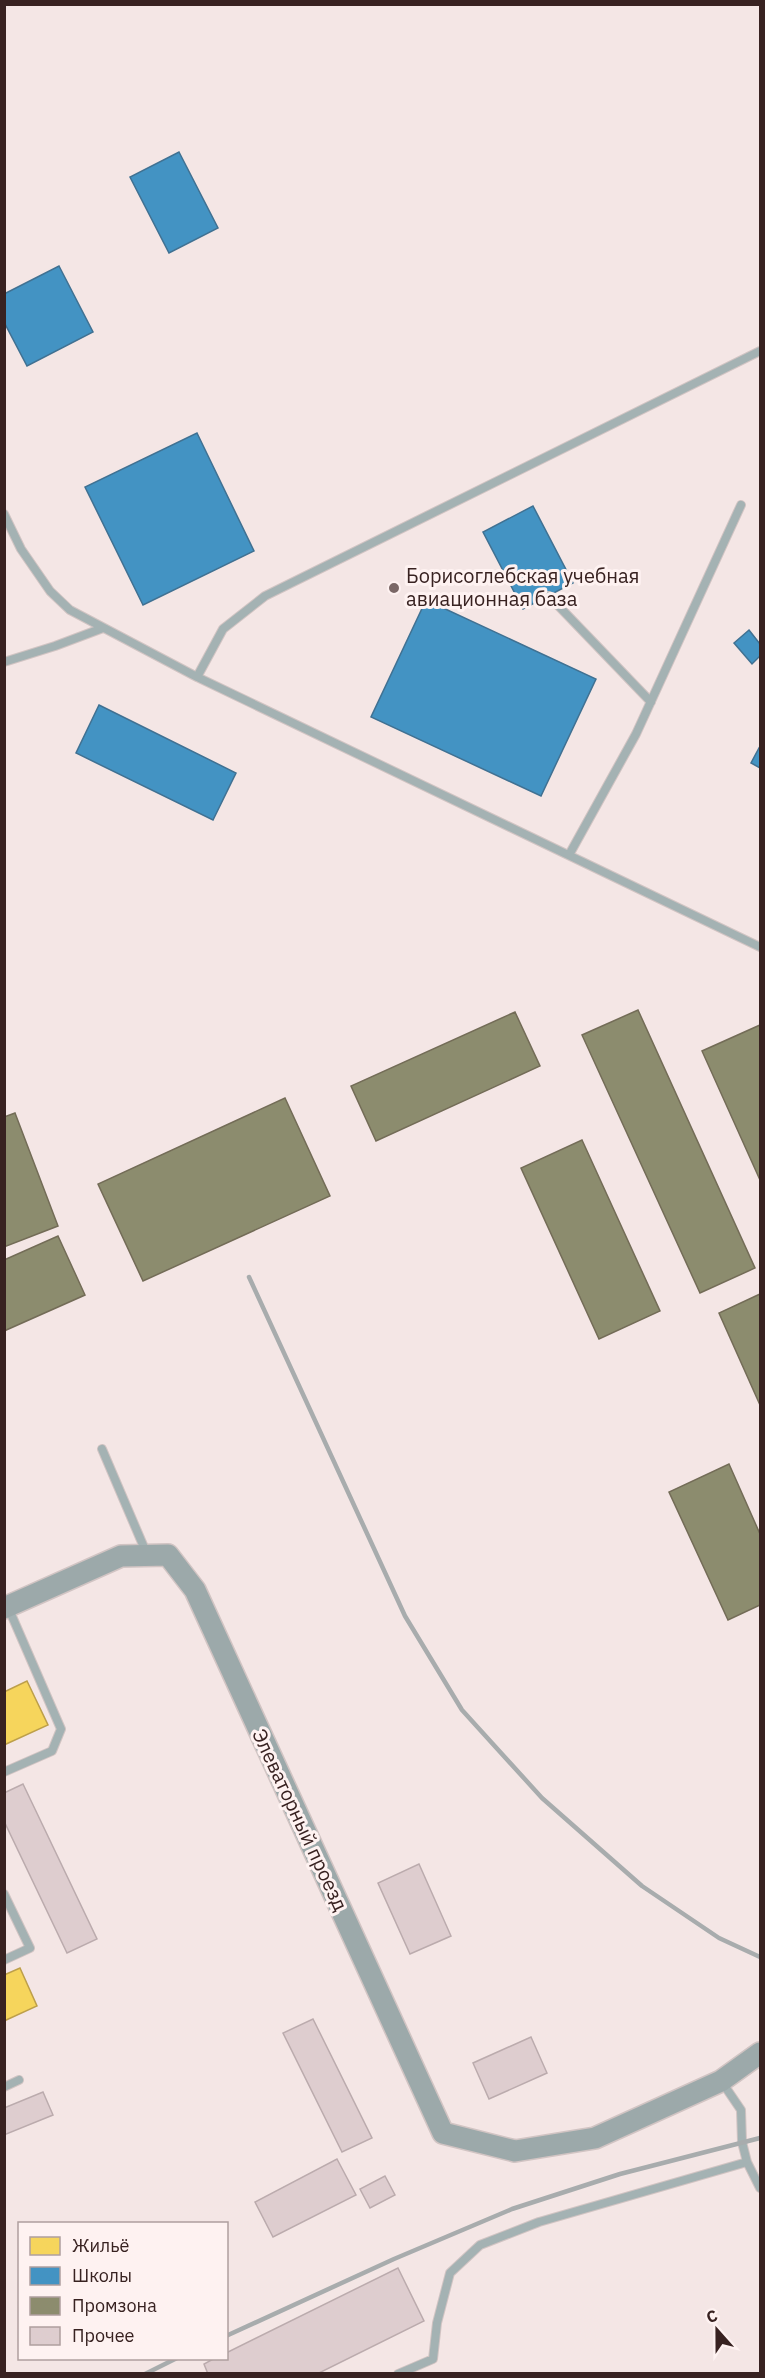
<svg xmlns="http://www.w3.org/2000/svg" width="765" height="2378" viewBox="0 0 765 2378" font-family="'IBM Plex Sans',sans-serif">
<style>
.homes{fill:#f6d55c;stroke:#bd9f4a;stroke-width:1.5}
.schools{fill:#4393c3;stroke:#407192;stroke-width:1.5}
.industry{fill:#8c8c6e;stroke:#736c57;stroke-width:1.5}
.building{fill:#decdcf;stroke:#bbabad;stroke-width:1.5}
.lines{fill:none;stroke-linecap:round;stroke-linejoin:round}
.lane-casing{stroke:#d1c4c3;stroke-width:10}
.secondary-casing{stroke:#d1c4c3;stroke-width:24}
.lane{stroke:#a4b2b3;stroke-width:8}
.secondary{stroke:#9ca9aa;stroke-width:21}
.rail{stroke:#a8acad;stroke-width:4.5}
.poi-dot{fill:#7a6766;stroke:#fef2f1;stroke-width:2}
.labels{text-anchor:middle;stroke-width:6;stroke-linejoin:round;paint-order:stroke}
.poi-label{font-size:20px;fill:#382221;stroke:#fef2f1;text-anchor:start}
.street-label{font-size:20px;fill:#382221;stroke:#fef2f1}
</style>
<rect width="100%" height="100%" fill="#f4e6e5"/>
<path class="homes" d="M27 1681 48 1725 4 1745V1692Z
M20 1968 37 2006 4 2021V1975Z"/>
<path class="schools" d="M179 152 218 228 169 253 130 177Z
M59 266 93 332 27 366 4 322V294Z
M197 433 254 551 143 605 85 487Z
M533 506 573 583 523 609 483 532Z
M426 600 596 679 541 796 371 717Z
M749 630 760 644V656L752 664 734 643Z
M99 705 236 773 213 820 76 753Z
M759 748 760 749V768L751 763Z"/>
<path class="industry" d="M638 1010 755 1268 700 1293 582 1035Z
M515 1012 540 1066 376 1141 351 1086Z
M760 1025V1180L702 1051Z
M285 1098 330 1196 143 1281 98 1184Z
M15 1113 58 1226 4 1247V1117Z
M582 1140 660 1311 599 1339 521 1168Z
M58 1236 85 1295 4 1331V1260Z
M760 1294V1405L719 1313Z
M729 1464 760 1534V1605L728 1620 669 1492Z"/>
<path class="building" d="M23 1784 97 1939 67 1953 4 1821V1793Z
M419 1864 451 1936 410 1954 378 1883Z
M313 2019 372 2138 342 2152 283 2033Z
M531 2037 547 2073 489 2099 473 2063Z
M43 2092 53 2115 4 2135V2108Z
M337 2159 356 2195 273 2237 255 2202Z
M385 2176 395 2195 370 2208 360 2189Z
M398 2268 424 2321 317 2374H208L204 2364 215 2358H226V2353Z"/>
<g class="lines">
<g class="lane-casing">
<path id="lane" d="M4 514 21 549 50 591 70 610 197 677 760 947
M549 596 651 702
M4 662 55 646 103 628
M197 677 223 629 265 596 760 351
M569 855 636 734 741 505
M102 1449 146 1552
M4 1772 52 1751 61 1729 8 1607
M4 1894 30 1948 4 1960
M4 2087 19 2080
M747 2162 760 2188
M398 2374 433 2359 437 2323 450 2273 480 2245 539 2222 747 2162 742 2142 741 2110 722 2082"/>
</g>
<g class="secondary-casing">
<path id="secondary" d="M4 1608 121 1556 168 1555 195 1590 443 2133 515 2151 595 2138 721 2081 760 2053"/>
</g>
<use href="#lane" class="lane"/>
<use href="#secondary" class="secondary"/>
<path class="rail" d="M249 1277 405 1616 462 1710 542 1798 642 1886 719 1938 760 1957
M226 2336 394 2259 512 2209 620 2174 760 2138
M145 2374 177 2358"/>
</g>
<circle class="poi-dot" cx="394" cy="588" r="6"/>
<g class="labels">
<g class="poi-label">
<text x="406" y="583">Борисоглебская учебная<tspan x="406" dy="23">авиационная база</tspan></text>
</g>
<g class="street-label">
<text transform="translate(300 1820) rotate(65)" y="7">Элеваторный проезд</text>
</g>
</g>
<rect width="765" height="2378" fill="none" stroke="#382221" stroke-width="12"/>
<rect x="18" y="2222" width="210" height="138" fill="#fef2f1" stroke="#af9f9e" stroke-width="1.5"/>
<rect x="30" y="2237" width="30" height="18" fill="#f6d55c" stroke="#af9f9e" stroke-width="1.5"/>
<text x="72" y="2252" font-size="18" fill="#382221">Жильё</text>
<rect x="30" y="2267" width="30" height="18" fill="#4393c3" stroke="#af9f9e" stroke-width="1.5"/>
<text x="72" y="2282" font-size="18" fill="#382221">Школы</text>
<rect x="30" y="2297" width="30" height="18" fill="#8c8c6e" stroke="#af9f9e" stroke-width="1.5"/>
<text x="72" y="2312" font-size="18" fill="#382221">Промзона</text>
<rect x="30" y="2327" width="30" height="18" fill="#decdcf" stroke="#af9f9e" stroke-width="1.5"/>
<text x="72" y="2342" font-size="18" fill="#382221">Прочее</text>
<g transform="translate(717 2330) rotate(339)" stroke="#fef2f1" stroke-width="4.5" paint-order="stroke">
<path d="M0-4.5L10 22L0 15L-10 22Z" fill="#382221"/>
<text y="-9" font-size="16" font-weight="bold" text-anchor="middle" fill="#382221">С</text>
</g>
</svg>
